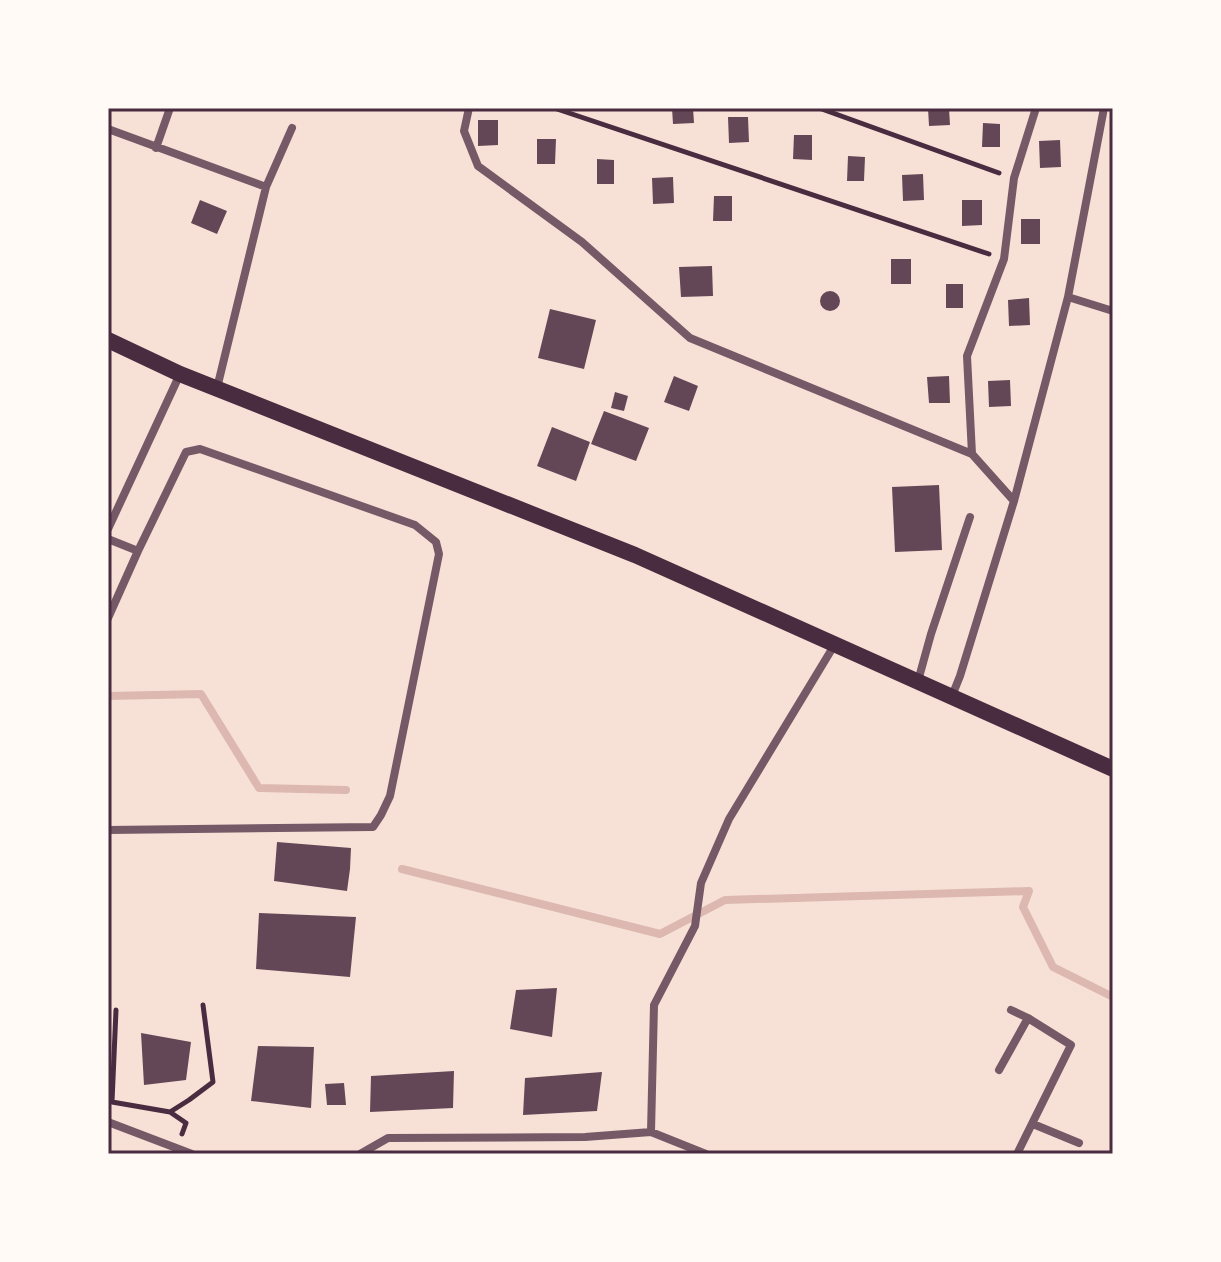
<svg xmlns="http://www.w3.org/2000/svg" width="1221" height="1262" viewBox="0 0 1221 1262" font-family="'Titillium Web',sans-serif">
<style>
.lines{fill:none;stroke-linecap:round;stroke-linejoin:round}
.stream{stroke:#dcb8b0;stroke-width:8}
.building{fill:#644757}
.path{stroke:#4a2c40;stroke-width:5}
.minor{stroke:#755966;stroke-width:8}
.secondary{stroke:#4a2c40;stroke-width:16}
.neatline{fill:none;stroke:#4a2c40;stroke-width:3}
</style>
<rect width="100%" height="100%" fill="#f7e1d7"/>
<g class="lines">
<path class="stream" d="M108 696 201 694 259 788 346 790
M402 869 660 934 725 900 1029 891 1023 907 1053 967 1113 997"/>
</g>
<path class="building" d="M672 108H693L694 123 673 124Z
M928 108H949L950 125 929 126Z
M728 117H748L749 142 729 143Z
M478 120H498V145L478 146Z
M983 123 1000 124V147H982Z
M794 135H812V160L793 159Z
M537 139H556L555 164H537Z
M1060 140 1061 167 1040 168 1039 141Z
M848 156 865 157 864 181H847Z
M597 159 614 160V184H597Z
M923 174 924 200 903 201 902 175Z
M673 177 674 203 653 204 652 178Z
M714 196H732V221H713Z
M200 200 227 211 217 234 191 223Z
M962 200H982V225L962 226Z
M1021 219H1040V244H1021Z
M891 259H911V284H891Z
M712 266 713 296 681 297 679 267Z
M946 284H963V308H946Z
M820 301a10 10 0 1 1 20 0a10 10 0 1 1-20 0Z
M1029 298 1030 325 1009 326 1008 300Z
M550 309 596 320 584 369 538 358Z
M674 376 698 386 689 411 664 402Z
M949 376 950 403H929L927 377Z
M1010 380 1011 406 989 407 988 381Z
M615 392 628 396 624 411 611 408Z
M604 411 649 428 636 461 591 444Z
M552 427 590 442 576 481 537 466Z
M939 485 942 550 895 552 892 487Z
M277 842 351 848 350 869 347 891 274 881Z
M259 913 356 917 350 977 256 969Z
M557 988 552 1037 510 1029 516 990Z
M141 1033 191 1042 186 1080 144 1085Z
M258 1046 314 1047 311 1108 251 1101Z
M454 1071 453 1108 370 1112 371 1076Z
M602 1072 597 1111 523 1115 525 1078Z
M344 1083 346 1105H327L325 1084Z"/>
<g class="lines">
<path class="path" d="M554 108 989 254
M819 108 999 173
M116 1010 112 1102 170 1112 186 1123 182 1134
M170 1112 189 1100 213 1082 203 1005"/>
<path class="minor" d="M469 108 464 131 478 166 582 242 690 338 972 454 1014 501
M108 129 266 187
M156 148 170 108
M1068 297 1113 311
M217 388 266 187 292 128
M972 454 967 356 1004 259 1014 178 1036 108
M108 529 180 374
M108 539 138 551
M108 618 138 551 186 452 200 449 415 525 436 542 439 554 390 796 381 815 373 827 108 830
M918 681 931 634 970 517
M952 696 960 676 1014 501 1068 297 1104 108
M1011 1010 1028 1018 1071 1045 1017 1154
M999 1070 1028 1018
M108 1122 192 1154
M1033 1124 1079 1143
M651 1132 654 1005 695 926 701 883 729 819 835 644
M360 1154 388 1138 585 1137 651 1132 706 1154"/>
<path class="secondary" d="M108 340 180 374 635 555 1113 769"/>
</g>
<rect width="1221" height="1262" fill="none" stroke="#fffaf5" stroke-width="220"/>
<rect x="110" y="110" width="1001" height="1042" class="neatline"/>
</svg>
